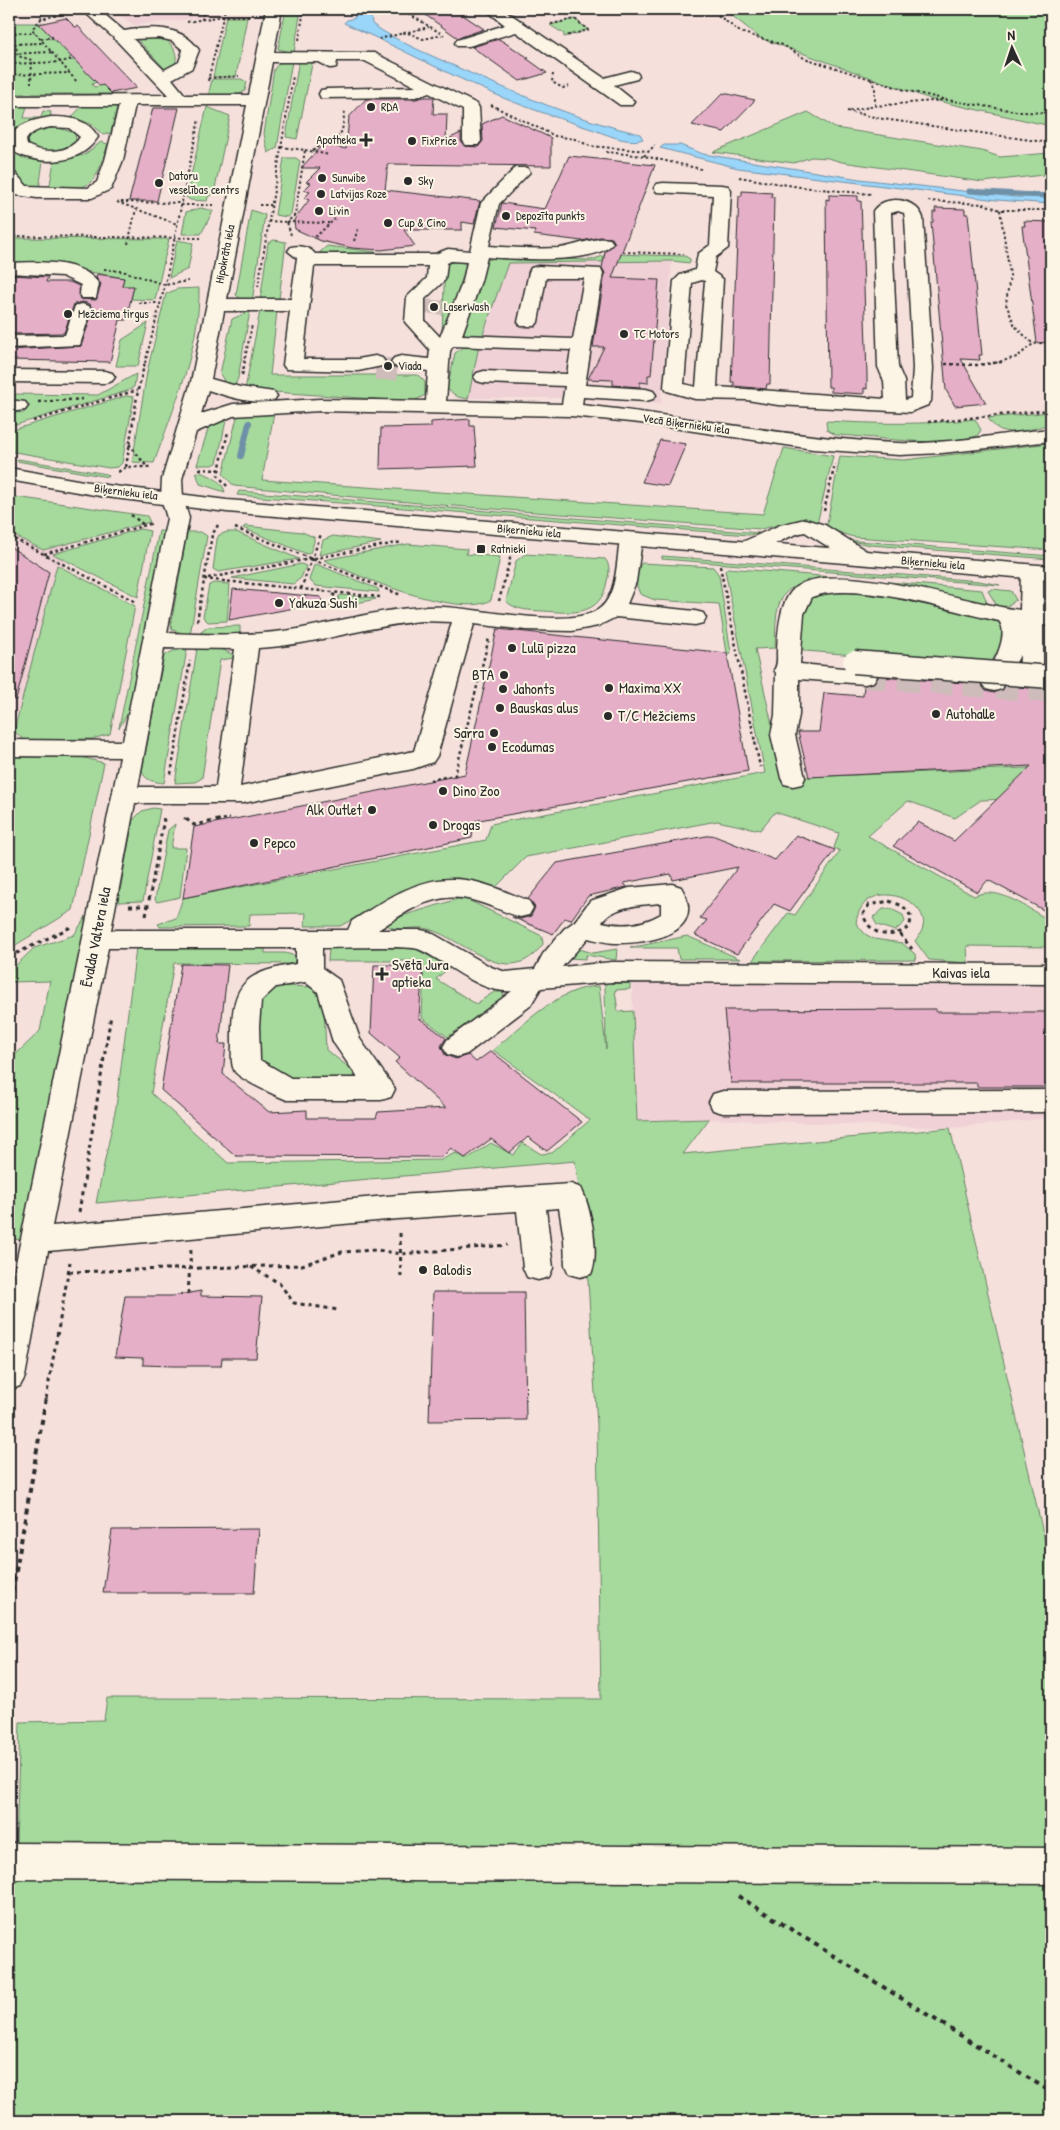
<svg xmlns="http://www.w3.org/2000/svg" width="1060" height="2130" viewBox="0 0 1060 2130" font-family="'Patrick Hand',sans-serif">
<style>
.built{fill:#f0d1d6}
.green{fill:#a6da9d;stroke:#688264}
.water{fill:#9ad5fa;stroke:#6e91a7}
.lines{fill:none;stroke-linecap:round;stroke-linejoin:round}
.stream-far1{stroke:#6e91a7;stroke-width:5}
.stream{stroke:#6e91a7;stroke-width:6}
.building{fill:#e5afc8;stroke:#2b2b2b}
.minor-tunnel-far1{stroke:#cdbcb9;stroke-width:18;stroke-dasharray:18 9;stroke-linecap:butt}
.minor-tunnel{stroke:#cdbcb9;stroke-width:22;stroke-dasharray:22 11;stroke-linecap:butt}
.minor-casing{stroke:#2b2b2b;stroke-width:3}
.major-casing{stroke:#2b2b2b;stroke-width:3}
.path-far3{stroke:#2b2b2b;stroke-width:2;stroke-dasharray:2.5 2.5;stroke-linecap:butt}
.path-far2{stroke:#2b2b2b;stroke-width:2.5;stroke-dasharray:3 3;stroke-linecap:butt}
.path-far1{stroke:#2b2b2b;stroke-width:3;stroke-dasharray:4 4;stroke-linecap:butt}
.path{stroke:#2b2b2b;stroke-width:4;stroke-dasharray:5 5;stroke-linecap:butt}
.minor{fill:#fcf5e5;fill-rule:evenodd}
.major{fill:#fcf5e5;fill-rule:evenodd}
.minor-bridge-casing{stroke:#2b2b2b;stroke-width:25;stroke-linecap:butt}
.minor-bridge{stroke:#fcf5e5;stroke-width:22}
.poi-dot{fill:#2b2b2b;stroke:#fcf5e5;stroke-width:2}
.labels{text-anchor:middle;stroke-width:4;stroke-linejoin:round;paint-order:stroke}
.far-poi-label{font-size:12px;fill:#2b2b2b;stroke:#fcf5e5;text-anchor:start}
.far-street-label{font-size:12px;fill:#2b2b2b;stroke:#fcf5e5}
.poi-label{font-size:15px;fill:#2b2b2b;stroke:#fcf5e5;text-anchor:start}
.street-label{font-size:15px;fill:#2b2b2b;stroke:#fcf5e5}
</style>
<rect width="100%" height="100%" fill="#f5e0dc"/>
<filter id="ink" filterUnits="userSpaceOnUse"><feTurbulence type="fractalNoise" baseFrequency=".02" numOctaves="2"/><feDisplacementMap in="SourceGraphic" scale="10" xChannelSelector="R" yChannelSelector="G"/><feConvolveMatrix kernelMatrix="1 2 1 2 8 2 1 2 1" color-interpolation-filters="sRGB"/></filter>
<g filter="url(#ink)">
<path class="built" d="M110 9H220L218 16 134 25Z
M672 261 661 403 577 398H468L479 346 508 263Z
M9 516 73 535 9 741Z
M632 982 892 986 1051 985V1118L950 1128 709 1119 637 1121Z"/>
<path class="green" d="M286 9H301L294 53 278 49Z
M724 9H1051V126L933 100 760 38Z
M226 17H247L236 77H213Z
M575 19 588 30 564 37V34L550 25Z
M9 23H43L51 36 48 37 50 39 54 38 72 57 69 58 70 60H75L97 82 92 84 94 87 103 85 112 94H9Z
M134 36C141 36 151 34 158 36 173 41 180 55 174 68L166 70Z
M299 60 312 62V64L297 139 286 137Z
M292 61 277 148 268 153 264 134 274 69 279 63Z
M212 79H241L247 82 245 91 238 95 208 97Z
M23 104 27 106 24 118H41L43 111 51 112 50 118 23 124 9 136V106Z
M111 104 117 106 111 133 103 135 91 124 71 118 83 105Z
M207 107 230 116 214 193 208 197 207 201 190 200 186 197Z
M808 112 835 128 982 151 1000 157 1051 153V174L983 182 842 162 828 158 811 157 794 163 713 152Z
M55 127 75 133 76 141C64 151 37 156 27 143V139L33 132Z
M101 142 108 144C94 186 95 189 49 190L54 161 84 155Z
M10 150 23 158 43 161 39 190 25 188C16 177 4 164 10 150Z
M284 158H296L300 161 291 214 287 217 275 215Z
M201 208 213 211 201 234H182L186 212Z
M251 210 265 215 252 302 241 299 236 295Z
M9 238 169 239 155 300 131 299 134 287 122 286 124 278 46 264H9Z
M177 240 193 243 188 269 169 278Z
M274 240 286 242 279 299 260 302 268 243Z
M327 246 376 252 375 257 319 253Z
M609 254 685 256 690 259V263L672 261 508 263 482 337 469 336 464 333 463 327 484 261 498 257 591 260Z
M453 260 462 261 466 266 446 331 442 332 445 266Z
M199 288C200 349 174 406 154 463L132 462 133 457 147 372 166 294 177 289Z
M269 310 277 311 270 375H418L425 382V395L416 400 405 401 245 390 260 311Z
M250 311 238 378 234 388 226 384 220 374 232 319Z
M148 323 138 366H116L122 340Z
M465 346H479L468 399 458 397 447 389 455 353Z
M136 374 134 387 127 391 9 427V412L24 413 25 404 9 403V394L98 395Z
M126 396 134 397 122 463 118 467 109 468 9 451V431Z
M1051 412V424C1028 429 1002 442 988 418Z
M238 413H274L262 480 763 514 784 448 833 456 817 524 785 527 778 525 761 529 441 505 234 486 223 474Z
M227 416 217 463 212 465H197L209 426Z
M975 419 981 430 977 436C931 448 882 437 836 435L827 430 826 421C876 424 925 425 975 419Z
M1051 443V550L854 537C843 535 836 529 826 529L840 456 904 460Z
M18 459 107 474 109 476 108 477 17 461Z
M196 472C206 472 223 481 225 492L200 484Z
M239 491 759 533 749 535 237 495Z
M9 496 147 516 150 522 43 550 9 533Z
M245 526 302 532 314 537V542L310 553 307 554 243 528Z
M140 529 150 531 138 597 53 554Z
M159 531H164L129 711 119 728Z
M187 532H201L207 536 190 635 172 630 171 625Z
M227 532H236L299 559 218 572 213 569 217 539 219 535Z
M333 536 381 542 319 555 323 540Z
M845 540 1051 556V559L871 545Z
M408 544 467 549 466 554 500 557 491 600C460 619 356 576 324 560Z
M525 554 605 559C611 566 609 573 607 581 601 617 572 613 543 611 530 610 516 611 506 601L516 561Z
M662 556 979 581 1000 585 662 559Z
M642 563 713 567 719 575 731 653H727L719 604 655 600 640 594C635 583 634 572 642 563Z
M301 564 306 566 301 578 293 584 232 578Z
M316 564 378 589 379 592 316 586 309 580 314 565Z
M57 565 135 606 110 734 92 739 24 740 14 731Z
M728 568 982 590 988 605C962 603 938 591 913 586 883 581 802 568 783 596 774 609 776 632 775 648L755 649 773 729 781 778 1051 767V798L981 800 955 818 908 801 868 836 974 896C998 884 1029 910 1051 921V947L967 946 968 963 929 960 915 941C918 937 922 932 923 927 930 897 862 875 856 923L865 934 874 939 902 943 915 954 916 960 752 961 788 913 795 915 840 851 834 848 839 833 775 812 760 830 717 821 526 857 496 887 457 878 427 884 409 890 340 926H305L306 913 250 914 249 926 160 927 158 924 176 918 183 898 486 840 491 824 765 773 725 570Z
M214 583 230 584 227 621 208 622 203 617 209 585Z
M992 589 1011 591 1016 600 1007 606 998 607 988 591Z
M843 592 889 597 997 620 1003 630 1009 631 989 666 806 651 799 647 803 606 815 595Z
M342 595 375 598 376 599 337 607 339 596Z
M240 626V632L237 635 201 634V632L208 627Z
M187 649 164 783C155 782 145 781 142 771L164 656 173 651Z
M197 649H221L234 655V658L220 660 202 778 195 782 175 783Z
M15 757H81L104 763 73 910 9 949V758Z
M153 808 160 809 143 901 118 902 133 820 142 811Z
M175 824 171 848H186L180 897 157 902 155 899 168 830Z
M458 899 468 900 542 936 543 944C508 992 467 940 428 929 417 925 395 933 387 925L402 916Z
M883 909H891L903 915 905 922 895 931 877 925 873 918Z
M87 915 25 1239 9 1240V1061L40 1031 50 981 9 982V972L34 948 74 935Z
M687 936 740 959H679L677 948H630Z
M372 946 426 950 450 967 436 979 476 1004 494 992H503L504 997 448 1037 422 1018 424 961H328L329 948Z
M265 947V953H285L296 956 294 964 174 963 151 1093 228 1163 441 1160 455 1153 467 1159 491 1143 513 1155 523 1143 541 1154 552 1153 590 1120 493 1050C524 1025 557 988 599 986L606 1049 605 983 630 981V989L615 990 618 1012 633 1011 637 1121 709 1119 683 1154 950 1128 1051 1568V2121H9V1941L14 1908 20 1722 104 1720 107 1698 601 1699 597 1425 584 1217 575 1161 96 1203 116 1107 136 948Z
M576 948 593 953 617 949 616 960 586 955V959L569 958Z
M281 986 316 987 324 1009 326 1050 354 1071V1082L289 1079 254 1062 257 998Z"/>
<path class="water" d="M354 9H370L372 24C399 43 431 55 461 69 518 94 577 120 640 134L643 139C626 145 605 133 588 128 556 117 523 107 492 93 441 71 394 45 344 23L347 20 355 18Z
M664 145H680L703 154 860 179 1015 197 1051 198V204L997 200 738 168 660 148Z"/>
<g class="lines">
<path class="stream-far1" d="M969 191 1051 196"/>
<path class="stream" d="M241 456 249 423"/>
</g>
<path class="building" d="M417 9H454L484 29 458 38Z
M66 18 75 27 78 26 137 88 111 93 103 85 100 86 39 24Z
M499 39 529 58H526L547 73 520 81 472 47Z
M723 93 755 100 724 132 692 125Z
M424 97H434L433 114H447L446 140 461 133V141L464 146 478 147 483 141 482 124 502 115 551 138V166L388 164 385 190 480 201 474 224 462 222V230H404L415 246 381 250 352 248 321 241 295 229 294 220 309 200 304 198 310 192 304 190 311 183 306 182 320 168H301L323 144 346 149 349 117 366 99H416Z
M153 108H179L157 201H129Z
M569 156 655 165 612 278 659 280 651 375H648V383L640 382V387L613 385V380L588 379 604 347H593L605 273 602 268 605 252 615 243 612 238 600 237 582 241 534 235 535 231 496 227 502 203 545 209Z
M742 191 772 193 771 197H774L770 384H767L766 389 734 386V382H731L739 196H742Z
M829 195 858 196V201H861L867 375V389L864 388V394L831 392V387H828L826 199 829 200Z
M935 208 965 209V214H968L982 355H979L980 360 961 359 986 403 955 406 946 390 931 222H933V212H936Z
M1024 221 1051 222V342L1037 343 1022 226H1025Z
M97 274 124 278 122 286H134L126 320H120L110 362 9 360V350L81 346 93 311 90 304 83 302 74 304 64 333 9 334V275L48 277 46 282H70L79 286 80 299 96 300 101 284 96 278Z
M470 419V426H474L477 466 380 469 381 428 431 427V422Z
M660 440 686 444 668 486 642 482Z
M9 546 49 572 16 700 9 699Z
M233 589 321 597 322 603 229 620Z
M497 629 727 653 748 771 474 821 472 838 183 898 194 827 465 774Z
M879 677 980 684 986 691 994 693 1002 691 1006 686 1051 690V914L988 880 977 892 893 846 918 822 954 841 1031 766 809 777 798 732H819L824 693 863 696 864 686 873 684Z
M712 835 775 860 796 835 835 850 790 911 774 904 737 954 695 935 707 920 700 918 738 867 673 880 671 874 624 883 627 887 588 896 571 920 565 918 553 934 512 917 520 919 531 916 535 907 528 899 557 863Z
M181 964 228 965 219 1044H226L223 1074 269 1112 307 1110V1118H376L378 1112 446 1108 395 1062 400 1058 371 1033 374 965H423L419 1018 446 1038 441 1046 445 1055 456 1059 468 1055 476 1062 491 1051 582 1122 547 1151 528 1137 509 1153 491 1139 465 1158 451 1148 442 1157 236 1156 161 1090Z
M936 1009V1012H1051V1087H977V1083H731L724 1010Z
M201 1291V1296L262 1297 256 1358H222L221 1366H174L143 1365V1358L115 1357 125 1296H173Z
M433 1292H524L526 1420 429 1421Z
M259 1529 254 1593H103L112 1530Z"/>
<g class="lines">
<path class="minor-tunnel-far1" d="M434 314 435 300"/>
<path class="minor-tunnel" d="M375 369H400
M865 677 1051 692"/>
<g class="minor-casing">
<path id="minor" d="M81 9H98L124 31C152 26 182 25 199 50L192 68 172 79 185 95H249L266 9H282L274 52 374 53 477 104 479 108 481 141 478 145H466L463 141V110L429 93 416 97 321 98 319 94 321 90 327 89 416 87 365 61H337L336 67C326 70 326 65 319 62H272L227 299H291L297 258 288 251 291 247C299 245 310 247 315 254H435L448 249 470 251 481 203 515 168H527L530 172 499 204 489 246C513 248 537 249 560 248 575 246 599 236 610 239L613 243C598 265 512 259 487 257L481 281 462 335 573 339 584 278H546L538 322 535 326H521L518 322 529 272 531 268 538 266 601 269 603 273 585 385 646 389 653 391 656 395 653 399 646 401 583 397 582 405C687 416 791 438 897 443 948 445 1000 433 1051 429V441L942 453 899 455 813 449 640 423 571 416 320 411 233 416 196 432 182 479 183 498 189 518 167 633C211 635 254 636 298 629 347 620 395 605 444 607 482 609 560 627 594 612 618 601 616 562 620 540L623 535 631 534 639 535 642 540 636 582 627 604 695 611 703 613 706 618 703 623 695 625 616 617 598 626 572 631 526 630 474 624 437 756 433 762 413 769 243 803H135L111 930H348L352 921C381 903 414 879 451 879 477 878 505 892 529 901L533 908 529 915 520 917C504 912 488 904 472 900 436 890 407 911 378 930H421L430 932 491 967 506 972 535 969 543 954 564 929 575 921 590 901 629 888 672 884 681 887C709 934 648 944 615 943 606 943 597 940 588 938L562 967 612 962 1051 964V984L612 982 541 988 530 1006 467 1054 457 1057 447 1054 443 1047 447 1040 512 991C479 994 447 961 418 949 407 945 339 948 322 948V968L339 980 360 1039 395 1089 391 1097 381 1100H287C276 1096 244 1081 236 1073 230 1066 232 1052 232 1043 231 987 240 973 296 964V948H108L52 1226 398 1195 571 1184 581 1188C591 1207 600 1255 591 1274L580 1277 569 1274 565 1265 564 1239 559 1208 546 1209 553 1268 549 1277 538 1280 527 1277 523 1268 517 1211 398 1219 48 1251 25 1377 20 1386 9 1390V1297L120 757 9 756V740L123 741 167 518 161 498 162 479 191 382 247 105H135L123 160 111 189 92 198H37L16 195 9 187V172L15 173 27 186 88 188 97 182 105 160 119 106H9V96L168 95 115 39ZM159 38 172 41 183 50 179 62 164 70 133 39ZM451 261 467 262 463 281 440 337 425 321V299L445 280 447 263ZM314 266H428L427 278 407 297 405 322 430 350 429 359 401 356 394 358 391 362 394 366 428 371 426 401 320 399 233 404 201 414 208 390C229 397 253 405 274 400L277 396 274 392 240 387 211 379 224 311H290L283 365 286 369 358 371 382 366 385 362 382 358 375 356 358 359H303ZM453 346 571 350 567 374 484 371 477 373 474 377 477 381 484 383 565 386 562 404 446 401 450 351ZM422 621 452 622 414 751 240 787 258 648C314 645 367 626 422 621ZM164 648 235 649 216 787H138ZM661 903V914C642 925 623 927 602 922 615 905 641 905 661 903ZM305 982 318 992 333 1042 358 1078H291L260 1060 259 1026 261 1001 276 987Z
M485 9H503L604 78 631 71 637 73 639 76 637 79 614 85 634 101 632 105H620L516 32 469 46H457L455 43 457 40 505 25Z
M51 117C70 117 88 119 98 137 80 165 42 166 14 152L9 139C18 123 34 120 51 117ZM51 127 69 128 80 137C69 154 44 154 27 145L26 140C31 131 41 129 51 127Z
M663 183 722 185 728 186 731 190 728 248 716 257 713 272 723 279 717 387 885 399 884 381 878 367 873 211C885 193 917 198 923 218L933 368 931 401 928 405 910 412 778 405 747 400 695 399 667 391 664 387 674 281 680 275 695 270 698 254 710 245 713 195 657 192 654 188 657 184ZM898 211 904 213 905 218 913 368 911 398 905 400 904 381 898 367 891 213ZM702 280 705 281 696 387 684 384 692 283Z
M9 263C36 262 81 258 99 284L96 298H82L80 294 81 285 62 276 9 273Z
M82 304 89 306 91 310 80 345 9 348V336L65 335 75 306Z
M9 370 105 371 112 373 115 377 112 381 105 383 9 382Z
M9 400 25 402 28 406 25 410 9 412Z
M805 519 825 525 868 552 871 557 868 562 860 564 852 562 805 532C783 535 759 559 738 554L735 549 738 544 780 525Z
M1032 565 1040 567 1043 572V611L1051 612V626L1043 625V676L1039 681 1031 683 1023 681 1019 676 1020 655 1002 689 994 691 986 689 982 684C990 670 1011 635 999 621 950 611 857 580 812 597L804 614 800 664 865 670 873 672 877 677 873 682 865 684 799 679V715L795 735 805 778 802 784 793 786 784 784 781 778 771 735 775 715 776 673 774 670C778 665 777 658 777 652 778 633 779 600 796 587 834 558 972 605 1020 610L1021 572 1024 567Z
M1051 1090V1112L723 1113 713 1110 709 1102 713 1094 723 1091Z
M9 1843 1051 1848V1884L9 1879Z"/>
</g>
<g class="major-casing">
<path id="major" d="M9 468 106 485 227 500 1051 566V580L227 512 106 497 9 480Z"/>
</g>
<path class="path-far3" d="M126 9 132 13H143
M400 9 444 35
M710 9 740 32 783 45 804 58 905 90 947 100 1021 112 1051 113
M456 10 460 9
M71 12 41 19 32 29 77 82
M159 13H203
M41 19 43 9
M202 20 204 9
M187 22 223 16H250
M551 24 575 19 588 30 566 36
M9 33H35
M408 33 423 39 442 35
M9 38H14L18 56 32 60 31 83
M41 39 53 37
M379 39 429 27
M299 40 304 9
M9 44 43 43
M9 54 52 52
M9 64 60 62 74 59
M553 74 552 82 563 88 569 86
M9 75 70 73
M208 78 239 76
M871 79 875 88V106
M208 81 225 9
M491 105 555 136 575 139 590 146 647 151
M847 111 883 119 1051 143
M850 111 875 106 943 100
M281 147 305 150 295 215 287 222
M305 150 329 155
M313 151 323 142H334L342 131 345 110
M606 152 644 156 701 169
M644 156 655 145
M739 177 800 187 871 194
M928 201 984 204 1000 210H1051
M117 202 177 224
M121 202 182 203
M181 205H213
M259 205H271
M1000 210 1010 275 1006 304 1015 326 1033 344
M268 221 287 222 291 235
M287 222 329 223
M9 236 201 238
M315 237 335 219
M354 241 358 229
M128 244 136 209
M623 252 684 254
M104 269 126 272 165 285 188 281
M258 287 293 76
M139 303H159
M145 363 165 285 199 119
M244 363 252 325
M995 363 1017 357 1033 344 1051 342"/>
<path class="path-far2" d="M945 364 977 365 1002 362
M242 375 245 362
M38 402 84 399
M33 421 138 390
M928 422 1051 410
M129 444 147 467
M126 467 138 390 145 362
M199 469 218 470
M118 472 126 467H151
M227 486 218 475 228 432
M824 511 835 464
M131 515 144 525
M235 528 401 595
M9 536 136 602
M44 554 153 523
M720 566 760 767
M208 578 402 542
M204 579 380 597
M301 589 321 534
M499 601 512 551
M330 608 335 592
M197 621 212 535 218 525
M171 774 190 661
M430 780 455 775 489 638
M184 818 188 821
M163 821 164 817
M217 821 230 818"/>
<path class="path-far1" d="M186 819 194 825 223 819
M889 901 903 906 911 916 910 926C893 940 870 937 863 914L869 905Z
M129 906H148
M146 916 164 819
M900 934 912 949
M9 957 71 927
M79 1212 111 1015
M400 1233 401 1279
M251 1267 279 1283 294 1303 338 1310
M69 1272 302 1265 342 1252 377 1250 401 1254 507 1245
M188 1294 191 1250
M46 1399 70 1262"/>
<path class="path" d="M9 1611 46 1398
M738 1896 1051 2092"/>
<use href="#minor" class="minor"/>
<use href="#major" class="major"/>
<g class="minor-bridge-casing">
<path id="minor-bridge" d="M854 662 1051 677"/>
</g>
<use href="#minor-bridge" class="minor-bridge"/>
</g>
</g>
<g class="poi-dot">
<circle cx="371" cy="107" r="5"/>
<path d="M363.5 132.5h5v5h5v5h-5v5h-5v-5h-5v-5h5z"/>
<circle cx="412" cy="141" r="5"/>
<circle cx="322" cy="178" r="5"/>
<circle cx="408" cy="181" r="5"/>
<circle cx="159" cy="183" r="5"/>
<circle cx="321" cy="194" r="5"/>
<circle cx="319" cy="211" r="5"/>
<circle cx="506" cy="216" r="5"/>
<circle cx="388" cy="223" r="5"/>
<circle cx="434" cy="307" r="5"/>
<circle cx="68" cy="314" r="5"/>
<circle cx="624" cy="334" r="5"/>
<circle cx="388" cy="366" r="5"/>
<rect x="476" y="544" width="10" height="10" rx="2.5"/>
<circle cx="279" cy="603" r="5"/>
<circle cx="512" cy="648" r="5"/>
<circle cx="504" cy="675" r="5"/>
<circle cx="609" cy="688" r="5"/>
<circle cx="503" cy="689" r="5"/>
<circle cx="500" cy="708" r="5"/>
<circle cx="936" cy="714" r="5"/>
<circle cx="608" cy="716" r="5"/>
<circle cx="494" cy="733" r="5"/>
<circle cx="492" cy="747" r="5"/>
<circle cx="443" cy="791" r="5"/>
<circle cx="372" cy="810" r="5"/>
<circle cx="433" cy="825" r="5"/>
<circle cx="254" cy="843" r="5"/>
<path d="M379.5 966.5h5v5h5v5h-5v5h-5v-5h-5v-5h5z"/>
<circle cx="423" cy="1270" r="5"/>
</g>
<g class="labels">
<g class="far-poi-label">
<text x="381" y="111">RDA</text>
<text x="356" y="144" text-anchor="end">Apotheka</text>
<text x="422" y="145">FixPrice</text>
<text x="169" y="180">Datoru<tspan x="169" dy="14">veselības centrs</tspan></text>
<text x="332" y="182">Sunwibe</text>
<text x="418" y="185">Sky</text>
<text x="331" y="198">Latvijas Roze</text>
<text x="329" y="215">Livin</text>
<text x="516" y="220">Depozīta punkts</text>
<text x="398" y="227">Cup &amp; Cino</text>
<text x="444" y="311">LaserWash</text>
<text x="78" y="318">Mežciema tirgus</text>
<text x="634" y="338">TC Motors</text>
<text x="398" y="370">Viada</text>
<text x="491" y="553">Ratnieki</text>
</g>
<g class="far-street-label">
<text transform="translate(225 254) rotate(-79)" y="4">Hipokrāta iela</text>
<text transform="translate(686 424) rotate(8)" y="4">Vecā Biķernieku iela</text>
<text transform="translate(126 492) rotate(7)" y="4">Biķernieku iela</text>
<text transform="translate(529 531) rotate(5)" y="4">Biķernieku iela</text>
<text transform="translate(933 563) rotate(5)" y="4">Biķernieku iela</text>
</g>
<g class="poi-label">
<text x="289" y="608">Yakuza Sushi</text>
<text x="522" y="653">Lulū pizza</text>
<text x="494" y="680" text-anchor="end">BTA</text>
<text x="619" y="693">Maxima XX</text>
<text x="513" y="694">Jahonts</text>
<text x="510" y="713">Bauskas alus</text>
<text x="946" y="719">Autohalle</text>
<text x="618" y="721">T/C Mežciems</text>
<text x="484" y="738" text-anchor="end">Sarra</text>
<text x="502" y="752">Ecodumas</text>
<text x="453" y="796">Dino Zoo</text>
<text x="362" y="815" text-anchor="end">Alk Outlet</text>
<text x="443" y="830">Drogas</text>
<text x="264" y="848">Pepco</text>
<text x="392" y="970">Svētā Jura<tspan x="392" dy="17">aptieka</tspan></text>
<text x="433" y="1275">Balodis</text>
</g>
<g class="street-label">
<text transform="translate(96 937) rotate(-79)" y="5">Ēvalda Valtera iela</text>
<text x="961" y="978">Kaivas iela</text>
</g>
</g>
<rect width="1060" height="2130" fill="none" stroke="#fcf5e5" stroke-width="30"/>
<rect x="15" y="15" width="1030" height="2100" fill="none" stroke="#2b2b2b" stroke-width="2" filter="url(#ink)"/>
<g transform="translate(1012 48) rotate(357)" stroke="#fcf5e5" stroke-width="4" paint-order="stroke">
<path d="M0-4L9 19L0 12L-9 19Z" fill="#2b2b2b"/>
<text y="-8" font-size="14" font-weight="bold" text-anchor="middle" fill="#2b2b2b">N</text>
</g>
</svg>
